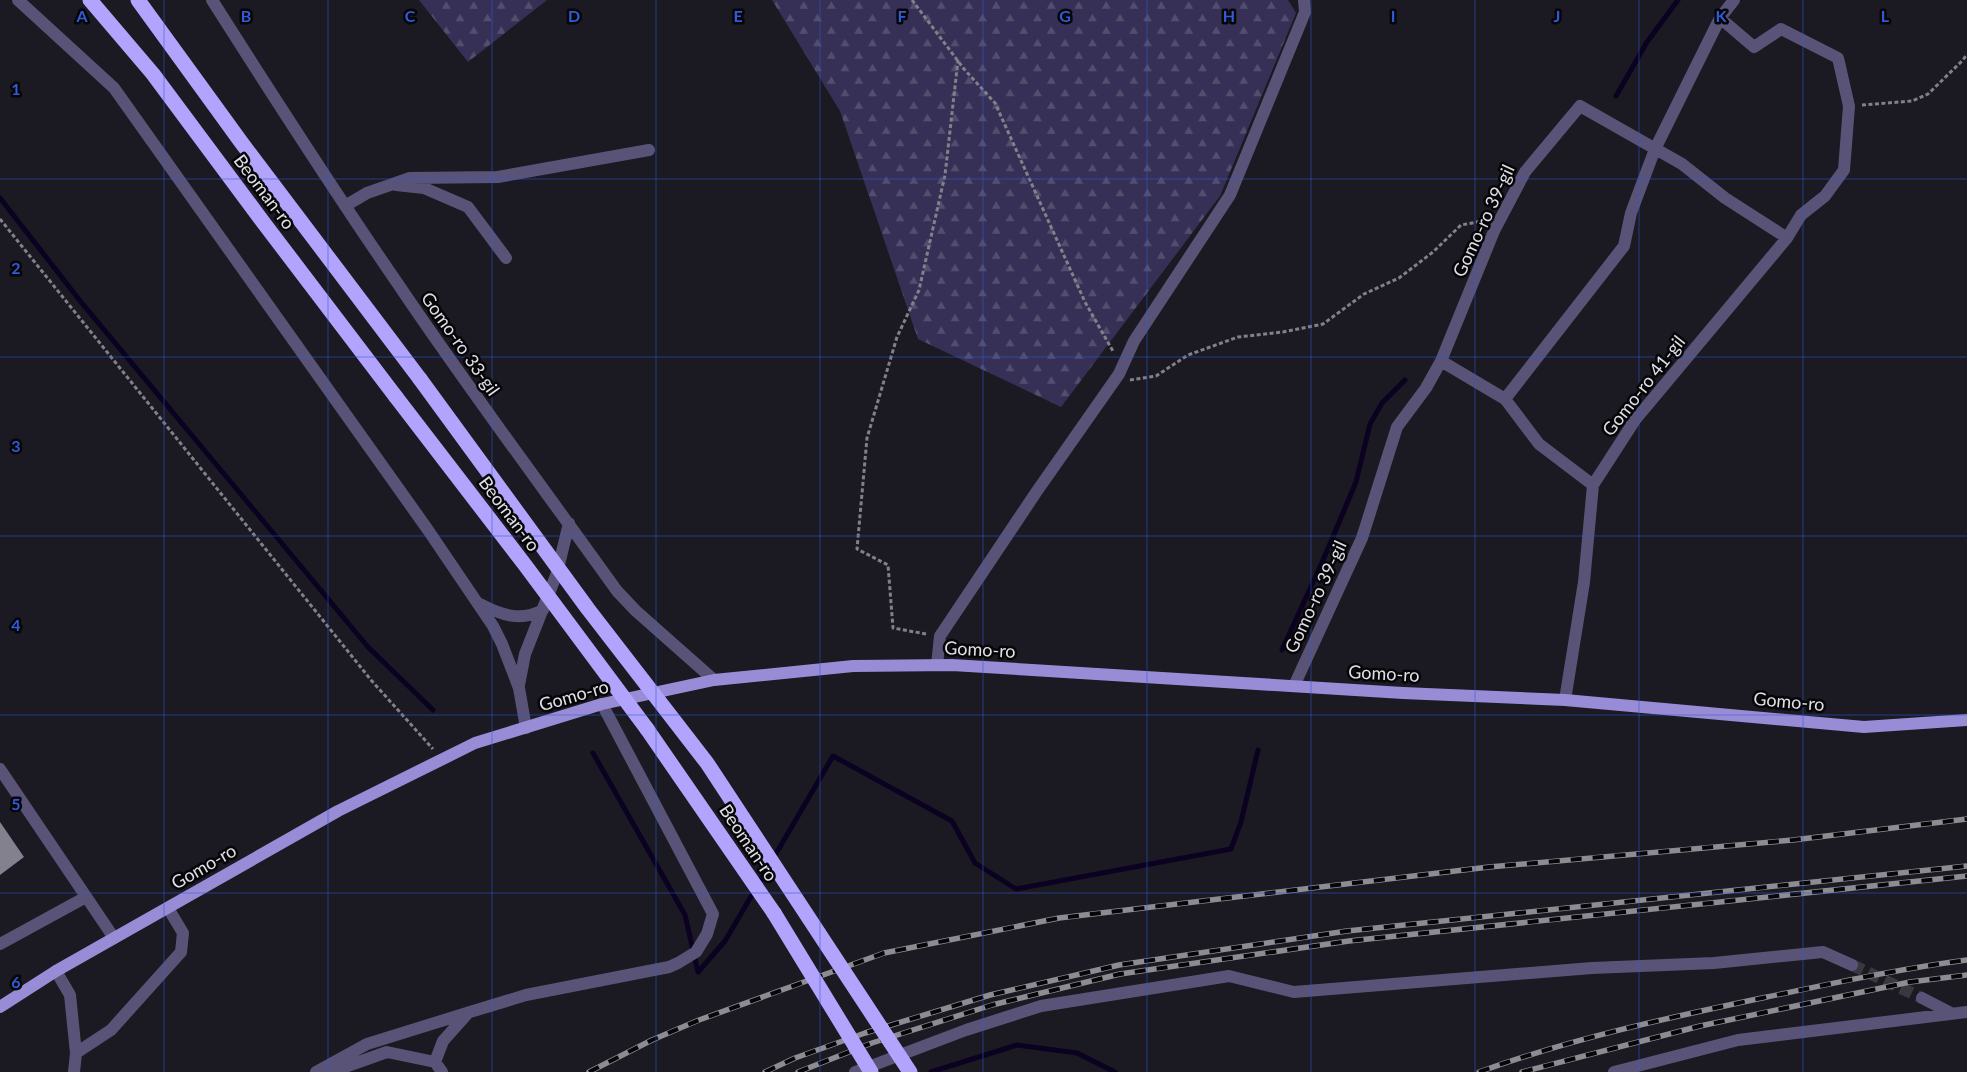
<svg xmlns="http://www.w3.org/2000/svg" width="1967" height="1072" viewBox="0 0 1967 1072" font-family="Lato,sans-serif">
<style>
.forest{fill:url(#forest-firs)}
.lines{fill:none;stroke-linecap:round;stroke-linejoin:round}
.stream{stroke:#0b0222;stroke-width:5}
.building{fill:#83818d}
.minor-tunnel{stroke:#39373f;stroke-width:12;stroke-dasharray:12 6;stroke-linecap:butt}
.path{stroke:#828088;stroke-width:3;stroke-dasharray:4 2.5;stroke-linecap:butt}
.minor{stroke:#595477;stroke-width:12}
.major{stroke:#998cd6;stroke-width:12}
.highway{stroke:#b2a3fc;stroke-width:15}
.rail-casing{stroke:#8d8c93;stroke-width:5.5}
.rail{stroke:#060508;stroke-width:4;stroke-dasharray:11;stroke-linecap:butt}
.highway-bridge{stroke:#b2a3fc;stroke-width:15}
.grid{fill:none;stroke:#305cd9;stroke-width:1;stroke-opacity:0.55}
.labels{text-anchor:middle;stroke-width:5;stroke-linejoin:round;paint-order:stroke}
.street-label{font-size:18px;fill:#e0dfe5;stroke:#060508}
.grid-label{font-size:16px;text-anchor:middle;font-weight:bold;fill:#305cd9;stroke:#060508;stroke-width:5;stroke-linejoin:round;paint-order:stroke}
</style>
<defs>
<pattern id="forest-firs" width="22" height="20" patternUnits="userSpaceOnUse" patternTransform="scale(1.25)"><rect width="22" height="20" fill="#373056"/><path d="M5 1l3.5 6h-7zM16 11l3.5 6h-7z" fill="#544e6e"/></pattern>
</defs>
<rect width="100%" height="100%" fill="#1b1922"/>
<path class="forest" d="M419 0H547L468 62Z
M772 0H1288L1296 13 1220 196 1061 407 918 339 840 111Z"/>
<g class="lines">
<path class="stream" d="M1616 96 1647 42 1678 0
M0 198 81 302 368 647 433 710
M1282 650 1324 558 1356 482 1370 424 1382 403 1405 380
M593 753 685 915 698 972
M698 972 725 941 833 756 952 821 975 863 1016 889 1231 849 1241 822 1258 750
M931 1072 1017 1045 1077 1053 1115 1072"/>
</g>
<path class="building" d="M0 822 24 857 0 875Z"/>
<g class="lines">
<path class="minor-tunnel" d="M1852 965 1922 998"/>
<path class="path" d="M912 0 964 69 995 103 1085 302 1114 353
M1862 105 1912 101 1928 94 1963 60 1967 54
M0 219 371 680 433 749
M1130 380 1156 376 1188 355 1238 337 1283 332 1323 324 1364 294 1399 278 1433 252 1461 225 1483 221 1484 223
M926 634 893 628 888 565 857 549 867 438 897 337 919 290 945 175 958 60"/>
<path class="minor" d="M18 0 114 88 428 530 493 626 502 644 519 688 526 728
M212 0C273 96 334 191 398 284 468 388 544 489 617 591L636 611 714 680
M396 185 424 188 468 207 506 258
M345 206 367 193 410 178 498 177 649 150
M1441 361 1505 399 1539 444 1593 485
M1505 399 1624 246 1631 213 1655 149 1720 18 1734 0
M480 604C501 615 521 622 543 610
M937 665 940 636 1037 491 1119 374 1134 341 1230 195 1305 12 1304 0
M519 685 525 654 557 573 569 523
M1294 686 1362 538 1397 427 1426 388 1441 361 1494 231 1525 172 1580 106 1682 164 1725 198 1787 238
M1565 700 1584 582 1593 485 1635 420 1787 238 1801 215 1825 196 1844 170 1849 106 1838 58 1781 29 1754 47 1720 18
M0 769 114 938
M0 944 86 897
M56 971 70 995 76 1053 74 1072
M1922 998 1951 1013
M76 1053 111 1030 181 952 183 933 168 908
M435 1062 443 1041 468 1013
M316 1072 367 1044 470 1012 526 995 669 967 678 963 696 952 707 934 713 914 602 704
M331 1072 387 1052 435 1062 442 1072
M855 1072 966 1030 1041 1006 1229 976 1294 992 1592 968 1714 963 1823 952 1852 965
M1614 1072 1738 1040 1967 1012"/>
<path class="major" d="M0 1007 56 971 338 811 475 743 602 704 714 680 853 666 952 665 1403 693 1565 700 1864 727 1967 720"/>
<path class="highway" d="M90 0 153 74 263 222 396 397
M138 0 241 142 420 379
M647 729 774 913"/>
<g class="rail-casing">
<path id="rail" d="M589 1072 652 1040 699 1020 884 953 1059 918 1489 867 1793 840 1967 819
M765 1072 795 1058 865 1033 990 995 1119 965 1347 931 1967 866
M798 1072 872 1043 992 1005 1120 974 1349 941 1967 876
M1479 1072C1570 1039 1667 1018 1762 998 1830 984 1898 969 1967 960
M1522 1072 1700 1026 1910 982 1967 975"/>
</g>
<use href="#rail" class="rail"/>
<path class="highway-bridge" d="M420 379 588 609 707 763 910 1072
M396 397 525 565 647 729
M774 913 871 1072"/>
</g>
<path class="grid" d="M164 0V1072M328 0V1072M492 0V1072M656 0V1072M820 0V1072M983 0V1072M1147 0V1072M1311 0V1072M1475 0V1072M1639 0V1072M1803 0V1072M0 179H1967M0 357H1967M0 536H1967M0 715H1967M0 893H1967"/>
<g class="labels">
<g class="street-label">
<text transform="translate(264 192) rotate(53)" y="6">Beoman-ro</text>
<text transform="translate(1484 221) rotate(-65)" y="6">Gomo-ro 39-gil</text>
<text transform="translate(460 344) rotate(55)" y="6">Gomo-ro 33-gil</text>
<text transform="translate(1644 386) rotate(-52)" y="6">Gomo-ro 41-gil</text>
<text transform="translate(509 514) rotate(53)" y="6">Beoman-ro</text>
<text transform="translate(1316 597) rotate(-65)" y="6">Gomo-ro 39-gil</text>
<text transform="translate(980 650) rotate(3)" y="6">Gomo-ro</text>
<text transform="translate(1384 674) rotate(3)" y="6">Gomo-ro</text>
<text transform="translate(574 696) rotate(-16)" y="6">Gomo-ro</text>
<text transform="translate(1789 702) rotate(5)" y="6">Gomo-ro</text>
<text transform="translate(748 843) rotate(56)" y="6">Beoman-ro</text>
<text transform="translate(204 867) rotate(-30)" y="6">Gomo-ro</text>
</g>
</g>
<g class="grid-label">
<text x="82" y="22">A</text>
<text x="246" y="22">B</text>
<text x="410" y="22">C</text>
<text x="574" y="22">D</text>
<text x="738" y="22">E</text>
<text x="902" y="22">F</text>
<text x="1065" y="22">G</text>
<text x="1229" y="22">H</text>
<text x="1393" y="22">I</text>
<text x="1557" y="22">J</text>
<text x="1721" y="22">K</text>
<text x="1885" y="22">L</text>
<text x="16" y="95">1</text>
<text x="16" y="274">2</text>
<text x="16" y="452">3</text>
<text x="16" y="631">4</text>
<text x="16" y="810">5</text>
<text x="16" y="988">6</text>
</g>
</svg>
